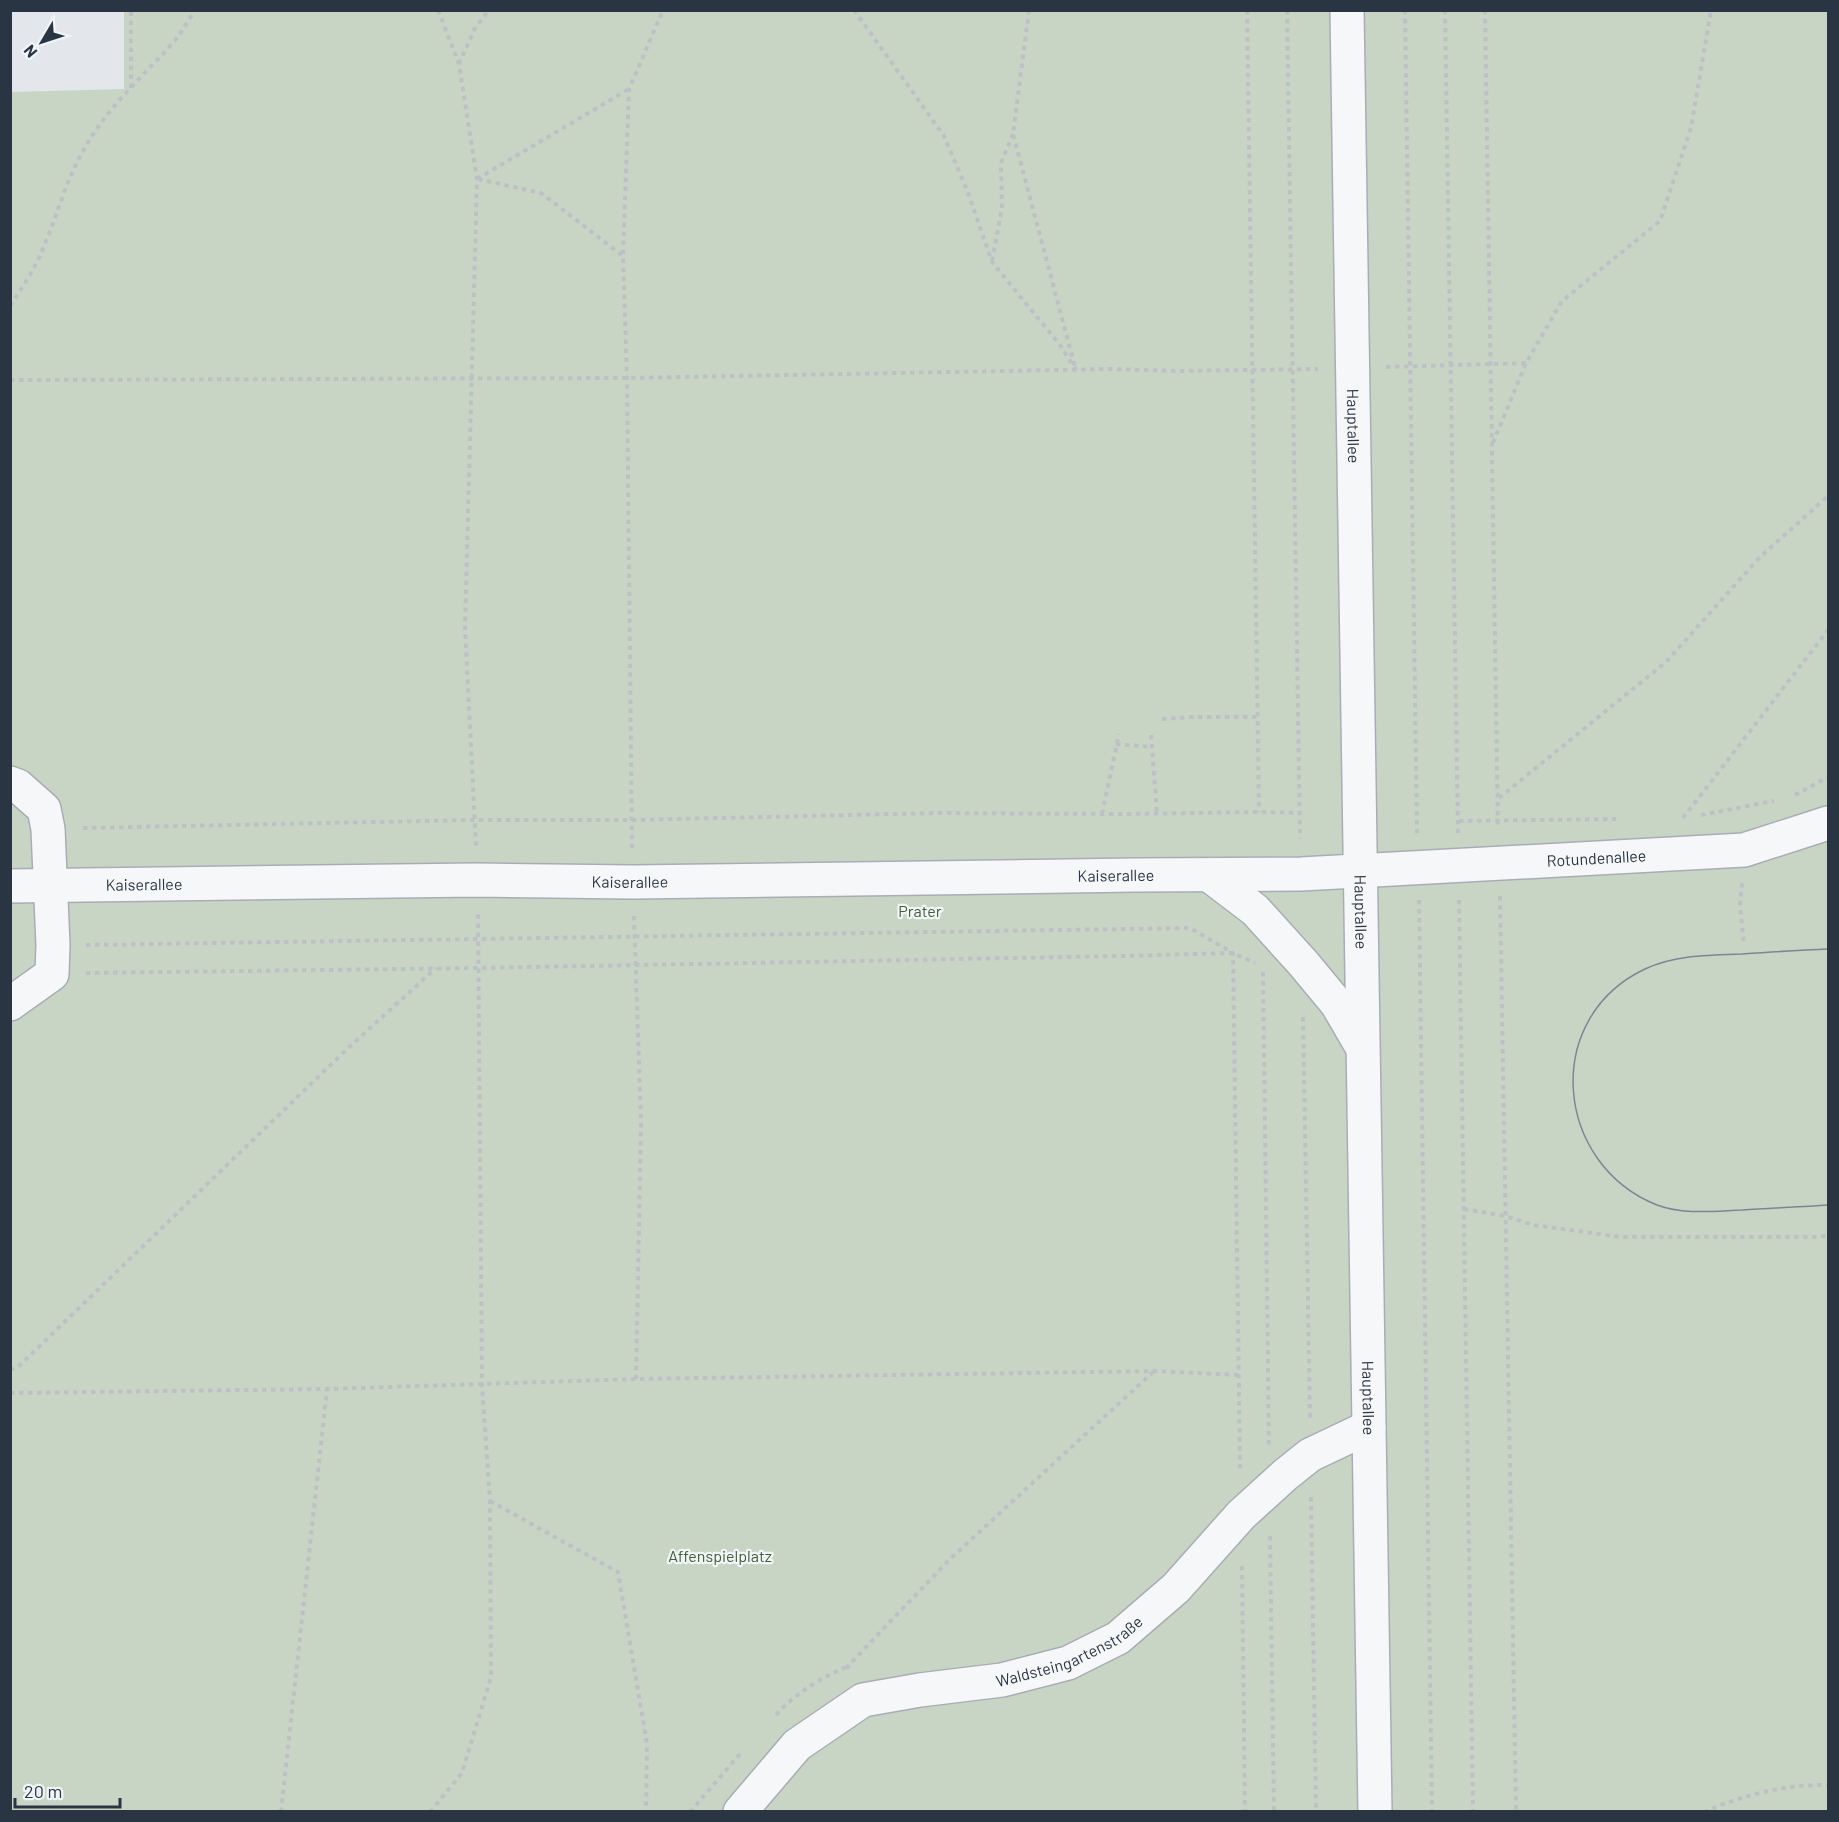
<svg xmlns="http://www.w3.org/2000/svg" width="1839" height="1822" viewBox="0 0 1839 1822" font-family="Barlow,sans-serif">
<style>
.green{fill:#c9d5c4}
.lines{fill:none;stroke-linecap:round;stroke-linejoin:round}
.minor-casing{stroke:#a8adb5;stroke-width:36}
.path{stroke:#bdc1c6;stroke-width:4;stroke-dasharray:4.5 4.5;stroke-linecap:butt}
.minor{stroke:#f6f7f9;stroke-width:33}
.tram{stroke:#7c8795;stroke-width:1.5}
.labels{text-anchor:middle;stroke-width:4.5;stroke-linejoin:round;paint-order:stroke}
.street-label{font-size:16px;fill:#2a3543;stroke:#f2f5f8}
.park-label{font-size:16px;fill:#415f37;stroke:#f2f5f8}
</style>
<rect width="100%" height="100%" fill="#e3e6eb"/>
<path class="green" d="M124 10 1828 11V1811H11L10 92 124 89Z"/>
<g class="lines">
<g class="minor-casing">
<g id="minor">
<path id="s1" d="M1347 10 1375 1812"/>
<path d="M10 783 18 786 44 809 48 829 53 945 52 974 10 1004"/>
<path d="M1209 875 1255 910 1303 963 1337 1004 1362 1047"/>
<path id="s2" d="M10 886 477 880 633 882 1136 875 1301 874 1744 850 1828 823"/>
<path id="s3" d="M740 1812 797 1745 863 1700 920 1690 1002 1680 1068 1663 1118 1638 1176 1588 1241 1515 1285 1475 1310 1455 1369 1427"/>
</g>
</g>
<path class="path" d="M438 10 459 64 477 179 465 628 476 846
M854 10 944 136 967 190 992 262 1060 345 1076 370
M1029 10 1013 134 1075 367
M1247 10 1259 812
M1287 10 1300 839
M1405 10 1417 833
M1445 10 1458 833
M1485 10 1498 829
M459 64 475 28 489 10
M131 88V10
M477 179 629 89
M478 179 541 193 623 256
M992 261 1002 208 1001 163 1013 134
M10 306C22 288 34 270 42 251 56 219 65 183 82 153 104 111 140 79 172 44 181 34 187 22 195 10
M1386 367 1526 363
M10 380 627 378 1110 369 1177 371 1318 369
M1493 443 1526 363 1562 301 1660 221 1691 128 1711 10
M1162 719 1191 717H1258
M1151 735 1157 813
M1116 744 1151 747
M1795 795 1828 777
M1499 798 1666 662 1759 558 1828 496
M1102 814 1119 734
M1701 815 1774 801
M1683 818 1828 630
M1459 821 1616 819
M83 828 474 820H632L937 813 1123 814 1259 812 1300 813
M632 848 627 378 623 256 629 89 663 10
M1742 883 1740 904 1744 945
M1500 896 1516 1812
M1419 900 1432 1812
M1459 900 1473 1812
M634 916 641 1123 636 1379
M86 945 1190 928 1233 953 1240 1469
M1263 972 1269 1445
M86 973 478 968 1122 956 1233 953 1255 963
M1303 1017 1310 1418
M1464 1209 1505 1216 1533 1225 1621 1237H1821L1828 1235
M10 1370 18 1367 346 1050 436 968
M10 1393 327 1389 636 1379 1154 1371 1239 1375
M1311 1497 1316 1812
M490 1501 618 1572 647 1744 646 1812
M1270 1536 1274 1812
M1242 1566 1245 1812
M849 1669 848 1666 949 1560 1153 1372
M776 1715C796 1693 819 1679 846 1667
M281 1812 327 1389
M430 1812 462 1773 491 1677 490 1501 482 1385 478 913
M690 1812 740 1754
M1704 1812C1743 1795 1786 1784 1828 1785"/>
<use href="#minor" class="minor"/>
<path class="tram" d="M1828 949C1800 950 1771 952 1742 954 1709 955 1675 955 1645 969 1541 1018 1554 1164 1657 1205 1684 1215 1714 1211 1742 1210 1771 1208 1800 1207 1828 1205"/>
</g>
<g class="labels">
<g class="street-label">
<text dy="6" stroke="none"><textPath href="#s1" startOffset="416">Hauptallee</textPath></text>
<text dy="6" stroke="none"><textPath href="#s2" startOffset="1587">Rotundenallee</textPath></text>
<text dy="6" stroke="none"><textPath href="#s2" startOffset="1106">Kaiserallee</textPath></text>
<text dy="6" stroke="none"><textPath href="#s2" startOffset="620">Kaiserallee</textPath></text>
<text dy="6" stroke="none"><textPath href="#s2" startOffset="134">Kaiserallee</textPath></text>
<text dy="6" stroke="none"><textPath href="#s1" startOffset="902">Hauptallee</textPath></text>
<text dy="6" stroke="none"><textPath href="#s1" startOffset="1388">Hauptallee</textPath></text>
<text dy="6" stroke="none"><textPath href="#s3" startOffset="382">Waldsteingartenstraße</textPath></text>
</g>
<g class="park-label">
<text x="920" y="917">Prater</text>
<text x="720" y="1562">Affenspielplatz</text>
</g>
</g>
<rect width="1839" height="1822" fill="none" stroke="#2a3543" stroke-width="24"/>
<g transform="translate(42 42) rotate(231)" stroke="#f2f5f8" stroke-width="4.5" paint-order="stroke">
<path d="M0-4.5L10 22L0 15L-10 22Z" fill="#2a3543"/>
<text y="-9" font-size="16" font-weight="bold" text-anchor="middle" fill="#2a3543">N</text>
</g>
<path d="M15 1798v9h105v-9" fill="none" stroke="#2a3543" stroke-width="3"/>
<text x="24" y="1798" font-size="18" fill="#2a3543" stroke="#f2f5f8" stroke-width="4.5" paint-order="stroke">20 m</text>
</svg>
